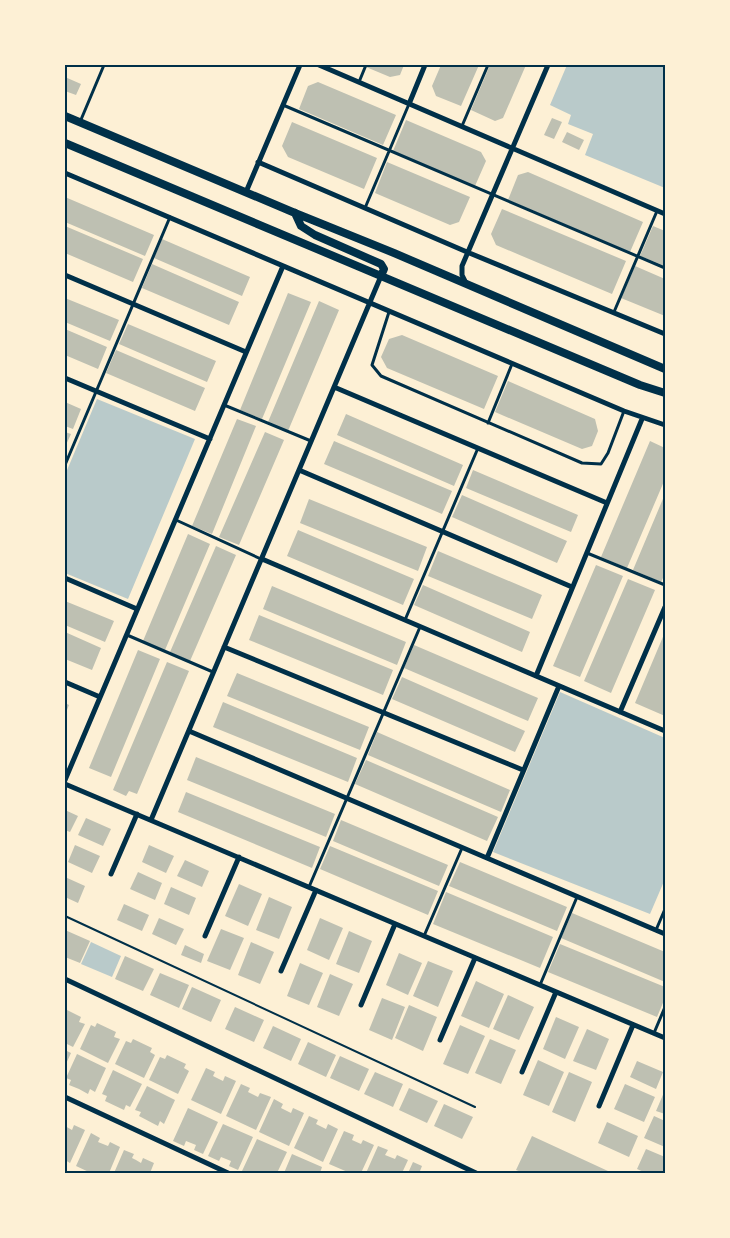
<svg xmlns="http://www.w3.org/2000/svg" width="730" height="1238" viewBox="0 0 730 1238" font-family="'Nunito Sans',sans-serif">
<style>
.green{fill:#b9caca}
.building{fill:#bec0b2}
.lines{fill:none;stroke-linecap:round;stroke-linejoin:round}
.path{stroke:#003049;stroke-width:2}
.service{stroke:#003049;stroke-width:3}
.minor{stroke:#003049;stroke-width:5}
.secondary{stroke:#003049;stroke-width:8}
.neatline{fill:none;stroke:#003049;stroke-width:2}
</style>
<rect width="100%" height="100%" fill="#fdf0d5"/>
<path class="green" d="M567 65H665V188L585 155 593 134 568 124 571 115 550 105Z
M97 399 195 439 128 599 65 573V475Z
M560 692 665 738V879L650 914 493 852Z
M91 942 121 956 112 977 81 964Z"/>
<path class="building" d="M367 65H404L400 75 390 77 366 67Z
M441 65H479L461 106 436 96 432 86Z
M490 65H526L503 118 495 121 471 110Z
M65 77 81 84 76 95 65 91Z
M318 82 396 115 383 145 299 109 308 86Z
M552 118 562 122 554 139 544 135Z
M406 120 481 152 486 161 475 186 393 151Z
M292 122 377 158 364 189 288 157 282 146Z
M567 132 584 140 579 150 562 142Z
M387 162 470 197 459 222 450 225 375 193Z
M528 172 643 222 630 252 508 200 518 175Z
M65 197 154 235 145 256 65 222Z
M502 209 626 261 612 294 496 245 491 234Z
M65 226 143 259 133 282 65 253Z
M653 226 665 231V266L640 256Z
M162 239 250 277 242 296 154 258Z
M152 264 239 302 229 325 142 288Z
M635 266 665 279V316L621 298Z
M288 293 311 302 262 419 240 410Z
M65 298 119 320 110 341 65 322Z
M319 301 339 310 288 431 268 422Z
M128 324 216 361 207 382 119 344Z
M65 329 107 347 98 369 65 355Z
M402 335 498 376 484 409 387 368 381 357 389 339Z
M116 350 205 388 195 411 106 373Z
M508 381 595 419 598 431 592 446 582 449 495 412Z
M65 402 81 409 73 429 65 426Z
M346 414 463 465 454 486 337 435Z
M237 419 256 426 212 534 192 526Z
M65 432 71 434 65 447Z
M265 432 284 440 239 545 219 537Z
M334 441 452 491 442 514 324 464Z
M650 441 665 448V479L627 568 601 557Z
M473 470 578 515 571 532 466 488Z
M665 494V574L661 582 633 570Z
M462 495 567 541 557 563 452 517Z
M309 499 427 547 418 571 300 523Z
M298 530 414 579 403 605 287 556Z
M188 534 210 544 165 650 143 641Z
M216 546 236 555 190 661 170 652Z
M438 551 542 595 532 619 428 576Z
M596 565 623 576 580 677 553 666Z
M628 579 655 590 611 693 584 681Z
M423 585 530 632 522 652 414 605Z
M272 586 406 642 397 665 263 609Z
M65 601 114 621 105 642 65 625Z
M259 615 393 670 383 695 249 640Z
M65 632 101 648 92 670 65 659Z
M665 632V716L635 703Z
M414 645 538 698 528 721 404 668Z
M138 650 160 659 111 777 89 768Z
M167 662 189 671 137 794 129 791 126 796 113 790Z
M237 673 369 727 360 750 227 696Z
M402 677 525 731 515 752 392 699Z
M223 702 357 758 348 782 213 727Z
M65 703 69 705 65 715Z
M377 732 510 790 501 812 368 755Z
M196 757 335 814 326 837 187 780Z
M366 760 498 817 487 841 355 784Z
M186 792 320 847 312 868 178 812Z
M65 810 78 816 70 832 65 830Z
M86 818 111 829 103 846 78 835Z
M341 820 448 865 439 886 333 841Z
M75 845 100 856 92 873 68 862Z
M149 845 174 856 166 873 142 862Z
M330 846 438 891 428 915 320 869Z
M185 860 209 871 202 887 177 876Z
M460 862 567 907 557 931 449 886Z
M138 872 162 883 155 900 130 889Z
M65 877 85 886 78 903 65 897Z
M239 884 262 894 248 926 225 916Z
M171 887 196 898 189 915 164 904Z
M446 892 553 937 540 968 433 924Z
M269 897 292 907 279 939 256 930Z
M124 904 149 915 142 931 117 920Z
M572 913 665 952V982L561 938Z
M159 918 184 929 176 945 152 934Z
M320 918 343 928 329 960 307 950Z
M221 929 244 938 230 970 207 961Z
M65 930 90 941 80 963 65 957Z
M349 931 372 941 359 973 336 964Z
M251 942 274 952 260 984 238 975Z
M560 944 665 987V998L657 1017 548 972Z
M185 945 204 954 201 963 181 955Z
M399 953 422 963 408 995 386 985Z
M125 956 154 969 143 991 115 979Z
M428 961 453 971 438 1007 413 996Z
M300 963 323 973 309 1005 287 996Z
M160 973 189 985 179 1008 150 995Z
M330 974 353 984 339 1016 317 1007Z
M476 981 504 994 489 1028 461 1016Z
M192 987 221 1000 211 1022 182 1009Z
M508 995 534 1007 519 1040 493 1029Z
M382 998 405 1007 392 1040 369 1030Z
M409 1005 437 1017 423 1051 395 1038Z
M235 1007 264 1020 254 1042 225 1029Z
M65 1009 81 1017 79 1022 85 1024 73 1047 65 1043Z
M556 1017 579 1027 565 1059 543 1049Z
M97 1023 116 1032 114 1037 120 1039 108 1063 80 1049 91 1025 95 1027Z
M460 1025 485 1036 468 1074 443 1064Z
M273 1026 301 1039 291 1061 263 1048Z
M587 1029 609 1039 596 1070 573 1061Z
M133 1039 152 1048 150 1052 155 1055 144 1078 115 1064 126 1041 131 1043Z
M490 1039 516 1050 501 1084 475 1073Z
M308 1042 336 1055 326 1077 298 1064Z
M65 1050 71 1053 65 1066Z
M77 1054 106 1068 95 1092 90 1089 88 1094 79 1089 69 1085 71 1080 66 1078Z
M167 1055 186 1064 184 1068 189 1071 178 1094 149 1080 160 1057 165 1059Z
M340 1056 369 1069 359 1091 330 1078Z
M538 1060 564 1072 549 1106 523 1095Z
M637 1061 663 1072 656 1089 630 1077Z
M206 1068 215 1072 213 1076 223 1081 225 1076 236 1081 221 1114 191 1100Z
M113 1070 142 1084 130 1107 126 1105 124 1110 105 1101 107 1096 102 1094Z
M375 1072 403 1084 393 1107 364 1094Z
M569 1072 592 1082 575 1122 552 1112Z
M241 1084 250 1088 248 1092 258 1097 260 1093 271 1097 256 1130 226 1116Z
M625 1084 655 1097 644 1122 614 1109Z
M147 1086 175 1100 164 1124 160 1121 158 1126 139 1116 141 1112 135 1110Z
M409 1088 438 1101 427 1123 399 1110Z
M665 1090V1114L656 1111Z
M274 1099 283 1104 281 1108 291 1113 293 1108 304 1113 289 1146 259 1132Z
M444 1104 473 1117 462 1139 434 1126Z
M188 1108 218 1122 203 1154 194 1150 196 1145 186 1141 184 1146 173 1141Z
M309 1116 318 1120 316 1124 326 1129 328 1124 338 1129 323 1162 294 1148Z
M654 1116 665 1121V1147L644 1138Z
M607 1122 638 1136 629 1157 598 1143Z
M223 1124 253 1137 238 1170 229 1166 231 1161 221 1157 219 1161 208 1156Z
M74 1125 85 1130 70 1163 65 1160V1126L72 1130Z
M344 1131 354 1135 352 1140 361 1144 363 1140 374 1145 361 1173H350L329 1164Z
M91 1133 100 1138 98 1142 108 1146 110 1142 120 1147 109 1173H91L76 1166Z
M532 1136 608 1171 607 1173H524L516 1170Z
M257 1139 287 1152 277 1173 255 1172 246 1173 242 1171Z
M378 1146 388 1150 385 1155 395 1159 397 1155 408 1160 402 1173H366Z
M646 1149 665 1157V1169H664L662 1173H646L637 1169Z
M124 1150 134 1154 132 1158 136 1160 141 1163 143 1158 154 1163 150 1173H114Z
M292 1154 322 1167 320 1173H284Z
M413 1162 422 1166 420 1171 425 1173H408Z"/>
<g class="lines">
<path class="path" d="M65 916 475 1107"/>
<path class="service" d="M359 82 366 65
M283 105 665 268
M80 122 104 65
M462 126 488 65
M365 208 409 104
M389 312 372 365 381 376 582 463 601 464 608 453 624 411
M614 312 657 211
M224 405 311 441
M488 423 512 364
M65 465 170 217
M176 520 261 559
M587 553 665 585
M405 620 478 448
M127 635 213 672
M309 887 420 627
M656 930 665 909
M424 936 462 848
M540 985 577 897
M654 1033 665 1007"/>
<path class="minor" d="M319 65 665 214
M409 104 425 65
M258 162 467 252 665 334
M65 173 624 411 665 425
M246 192 300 65
M65 275 246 352
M466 283 462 275V266L548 65
M65 378 210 439
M334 387 607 503
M299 470 572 587
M262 559 665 731
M65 578 137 609
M224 647 523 770
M536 676 642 419
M65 682 100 697
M620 712 665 607
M189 731 665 934
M65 780 283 266
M65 784 665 1038
M151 820 381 276
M487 858 559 686
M111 874 137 814
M205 936 239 857
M281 971 316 890
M65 979 476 1173
M361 1005 395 924
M440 1040 475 958
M522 1072 556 992
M65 1097 228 1173
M599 1106 633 1025"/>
<path class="secondary" d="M65 116 295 213 394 253 665 369
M65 143 640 385 665 393
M295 213 301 226 315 235 381 264 384 269 381 276"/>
</g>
<rect width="730" height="1238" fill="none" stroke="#fdf0d5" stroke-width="132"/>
<rect x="66" y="66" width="598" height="1106" class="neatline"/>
</svg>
